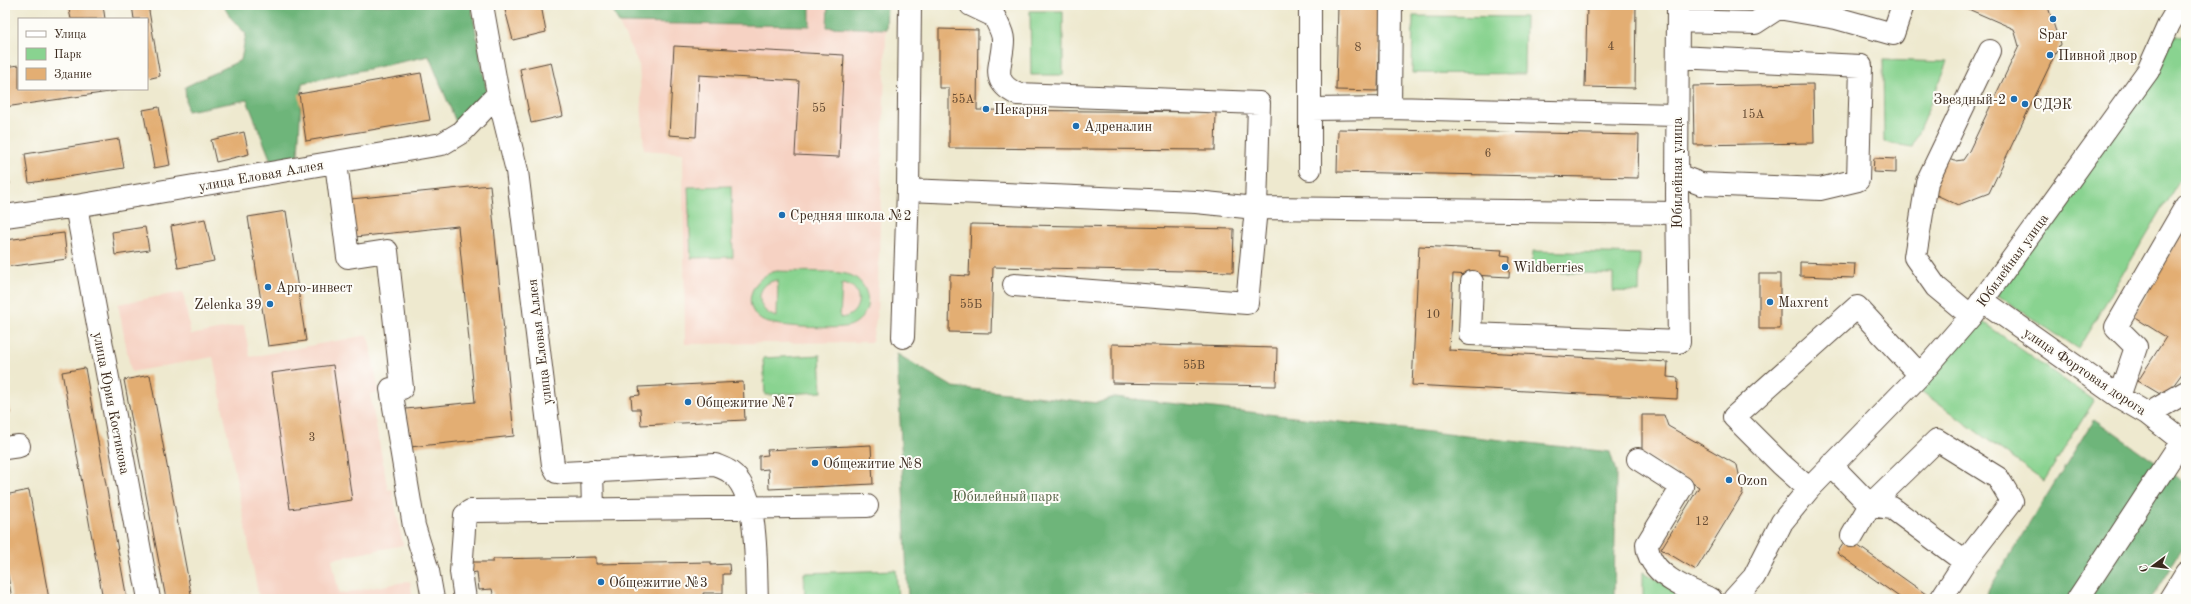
<svg xmlns="http://www.w3.org/2000/svg" width="2191" height="604" viewBox="0 0 2191 604" font-family="'Old Standard TT',serif">
<style>
.built{fill:#f6d2c3}
.green{fill:#89d390;stroke:#627e57;fill-rule:evenodd}
.forest{fill:#6eb57a;stroke:#54704c}
.building{fill:#e3ae73}
.lines{fill:none;stroke-linecap:round;stroke-linejoin:round}
.minor-casing{stroke:#564739;stroke-width:24}
.major-casing{stroke:#564739;stroke-width:24}
.minor{stroke:#fff;stroke-width:22}
.major{stroke:#fff;stroke-width:22}
.poi-dot{fill:#1f6fb2;stroke:#fdfcf7;stroke-width:1.5}
.labels{text-anchor:middle;stroke-width:4;stroke-linejoin:round;paint-order:stroke}
.number-label{font-size:12px;fill:#654b33}
.poi-label{font-size:14px;fill:#3b2a1e;stroke:#fdfcf7;text-anchor:start}
.street-label{font-size:14px;fill:#3b2a1e;stroke:#fdfcf7}
.park-label{font-size:14px;fill:#525d40;stroke:#fdfcf7}
</style>
<rect width="100%" height="100%" fill="#fdfcf7"/>
<filter id="ink" filterUnits="userSpaceOnUse"><feTurbulence type="fractalNoise" baseFrequency=".025" numOctaves="2"/><feDisplacementMap in="SourceGraphic" scale="8" xChannelSelector="R" yChannelSelector="G"/><feConvolveMatrix kernelMatrix="1 2 1 2 8 2 1 2 1" color-interpolation-filters="sRGB"/></filter>
<filter id="wash" filterUnits="userSpaceOnUse"><feTurbulence type="fractalNoise" baseFrequency=".012" numOctaves="4" result="noise"/><feDisplacementMap in="SourceGraphic" scale="16" xChannelSelector="R" yChannelSelector="G"/><feGaussianBlur stdDeviation="0.9" result="paint"/><feColorMatrix in="noise" values="0 0 0 0 0 0 0 0 0 0 0 0 0 0 0 0 0 1.4 0 .05"/><feComposite in="paint" operator="in"/></filter>
<g filter="url(#wash)">
<rect width="100%" height="100%" fill="#eee9cf"/>
<path class="built" d="M606 5H887L877 314 872 342 685 344 683 153 644 150 639 65 612 9Z
M183 292 191 335 244 325 250 357 368 335 379 392 370 394 388 490 392 489 403 545 332 559 339 594 410 581 413 599H259L213 357 131 372 118 304Z"/>
<path class="green" d="M1030 11H1063V75H1031Z
M1413 16 1525 17 1524 74 1412 73Z
M2186 35V169L2078 349 1993 292 2168 37Z
M1883 60 1948 62 1912 147 1884 142Z
M731 186 733 257 691 258 688 187Z
M1533 251 1640 254 1639 292 1613 291V274L1532 272Z
M777 271C794 272 835 270 850 275 864 280 871 297 866 310 863 318 856 324 849 326 838 330 770 327 761 320 739 304 754 275 777 271ZM778 280 777 316V317C754 312 754 282 778 280ZM842 283C865 285 863 317 840 318Z
M1980 320 2094 401 2044 481 1921 391Z
M820 355 822 392 765 395 763 358Z
M896 570 898 599H805L804 573Z
M1643 572 1689 599H1643Z"/>
<path class="forest" d="M223 5H471L487 93 456 122 429 56 302 83 298 155 271 161 247 100 187 111 185 87 241 60 246 34 230 17Z
M606 5H810V26L619 23 612 9Z
M828 5H887L886 29 827 27Z
M897 354 953 387 1097 403 1114 397 1610 452 1616 472 1614 599H908Z
M2094 419 2186 484V542L2151 599H1983Z"/>
<g id="blocks">
<path class="building" d="M68 5H103L105 19H71Z
M132 5H148L160 76 147 79V19H134Z
M541 5 546 32 513 40 504 6Z
M1338 5H1380L1378 91 1336 90Z
M1587 5H1636L1635 88 1585 87Z
M1959 5H2044L2048 7 2060 44 1989 193 1958 205 1928 191 1942 156 1955 161 1963 160 1969 151 2019 46 2014 29Z
M939 29 978 30 977 110 1216 112 1215 150 949 148V88H939Z
M674 46 844 55 839 157 795 155 799 81 699 75 696 137 669 135Z
M551 62 563 116 531 123 520 69Z
M19 65V89H115L116 91 5 107V67Z
M421 73 430 120 306 141 299 94Z
M1813 84 1814 143 1694 145 1693 86Z
M159 107 170 165 154 168 143 110Z
M1338 129 1639 135 1638 178 1337 172Z
M244 132 249 154 216 162 211 140Z
M119 139 124 168 29 183 25 154Z
M5 157 10 184 5 185Z
M1874 158 1896 159V173L1873 172Z
M490 185 514 436 410 447 406 409 475 402 458 226 355 237 351 199Z
M286 211 306 341 268 346 248 217Z
M205 219 214 261 178 268 171 226Z
M971 224 1234 229 1233 272 993 267 991 333 949 332 950 275 969 276Z
M2186 224V368L2165 397 2138 381 2166 337 2134 317Z
M145 227 149 250 115 255 112 232Z
M64 233 67 259 5 267V240Z
M1419 246 1502 250 1501 255 1510 256 1509 277 1453 274 1449 350 1668 362 1667 377 1678 378 1677 399 1412 385Z
M1800 262 1855 264 1854 278 1800 276Z
M1759 274H1780V329H1759Z
M1112 344 1277 348 1276 386 1112 383Z
M333 365 352 500 290 509 271 373Z
M85 368 98 441 127 599H103L62 372Z
M150 375 192 599H166L124 380Z
M743 382 745 420 641 425 640 409H632L631 396 640 395 639 387Z
M5 391 10 413 5 414Z
M1642 415H1664L1668 426 1737 465 1743 493 1696 570 1661 549 1699 487 1642 453Z
M871 445 873 484 769 489 768 469 759 470V456L768 455 767 450Z
M29 490 49 599H12L5 559V495Z
M1847 538 1930 597 1928 599H1902L1837 553Z
M596 557V564L711 562V565L729 564 730 574H723V593H703L704 599H494L492 589 479 590 477 572 471 573V562H493V559Z"/>
</g>
</g>
<g filter="url(#ink)">
<use href="#blocks" fill-opacity="0" stroke="#564739" stroke-width="1"/>
<g class="lines">
<g class="minor-casing">
<path id="minor" d="M482 5 498 94 517 171 553 465 557 472 563 473 715 465C720 467 726 469 730 472 760 493 755 566 757 599
M910 5 908 190 1196 202 1256 208 1247 303 1014 285
M971 5 994 16C997 23 1003 32 1003 40 1003 65 988 80 1017 94L1259 103 1256 208 1677 213
M1310 5V169
M1678 21 1755 23 1778 8 1836 18 1893 34 1903 5
M1390 108 1391 5
M1311 109 1390 108 1677 115
M336 163 348 257 387 251 402 388 391 389 414 526 428 571 433 599
M1677 175 1701 184 1820 189 1858 180 1861 66 1678 57
M76 206 149 599
M5 216 76 206 442 144 462 132 498 94
M1472 282 1470 334 1679 342 1677 195 1678 5
M1982 300 2119 397 2148 414 2186 444
M1971 316 1936 287 1915 257 1927 182 1990 51
M903 337 908 190
M2119 397 2136 347 2116 327 2186 206
M2148 414 2186 392
M5 448 19 446
M1638 459 1682 487 1647 544C1648 574 1686 589 1711 599
M1831 465 1870 505 1892 508 1965 562 2012 501 1998 478 1937 440 1870 505 1852 536
M592 471 593 509
M1809 489 1781 464 1734 417 1857 307 1920 375
M465 599 461 572 465 515 470 511 867 506
M1734 599 1754 577 1782 522 1809 489 1920 375 1971 316 2148 71 2169 24 2180 5
M1941 599 1965 562
M2078 599 2182 441
M2170 599 2186 573"/>
</g>
<g class="major-casing">
<path id="major" d="M2184 5 2186 6"/>
</g>
<use href="#minor" class="minor"/>
<use href="#major" class="major"/>
</g>
</g>
<g class="poi-dot">
<circle cx="2053" cy="19" r="4"/>
<circle cx="2050" cy="55" r="4"/>
<circle cx="2014" cy="99" r="4"/>
<circle cx="2025" cy="104" r="4"/>
<circle cx="986" cy="109" r="4"/>
<circle cx="1076" cy="126" r="4"/>
<circle cx="782" cy="215" r="4"/>
<circle cx="1505" cy="267" r="4"/>
<circle cx="268" cy="287" r="4"/>
<circle cx="1770" cy="302" r="4"/>
<circle cx="270" cy="304" r="4"/>
<circle cx="688" cy="402" r="4"/>
<circle cx="815" cy="463" r="4"/>
<circle cx="1729" cy="480" r="4"/>
<circle cx="601" cy="582" r="4"/>
</g>
<g class="labels">
<g class="number-label">
<text x="1611" y="50">4</text>
<text x="1358" y="51">8</text>
<text x="963" y="103">55А</text>
<text x="819" y="112">55</text>
<text x="1753" y="118">15А</text>
<text x="1488" y="157">6</text>
<text x="971" y="308">55Б</text>
<text x="1433" y="318">10</text>
<text x="1194" y="369">55В</text>
<text x="312" y="441">3</text>
<text x="1702" y="525">12</text>
</g>
<g class="poi-label">
<text x="2053" y="39" text-anchor="middle">Spar</text>
<text x="2058" y="60">Пивной двор</text>
<text x="2006" y="104" text-anchor="end">Звездный-2</text>
<text x="2033" y="109">СДЭК</text>
<text x="994" y="114">Пекарня</text>
<text x="1084" y="131">Адреналин</text>
<text x="790" y="220">Средняя школа №2</text>
<text x="1513" y="272">Wildberries</text>
<text x="276" y="292">Арго-инвест</text>
<text x="1778" y="307">Maxrent</text>
<text x="262" y="309" text-anchor="end">Zelenka 39</text>
<text x="696" y="407">Общежитие №7</text>
<text x="823" y="468">Общежитие №8</text>
<text x="1737" y="485">Ozon</text>
<text x="609" y="587">Общежитие №3</text>
</g>
<g class="street-label">
<text transform="translate(1677 173) rotate(-90)" y="5">Юбилейная улица</text>
<text transform="translate(261 175) rotate(-10)" y="5">улица Еловая Аллея</text>
<text transform="translate(2012 260) rotate(-54)" y="5">Юбилейная улица</text>
<text transform="translate(539 342) rotate(-97)" y="5">улица Еловая Аллея</text>
<text transform="translate(2085 371) rotate(34)" y="5">улица Фортовая дорога</text>
<text transform="translate(112 403) rotate(79)" y="5">улица Юрия Костикова</text>
</g>
<g class="park-label">
<text x="1006" y="501">Юбилейный парк</text>
</g>
</g>
<rect width="2191" height="604" fill="none" stroke="#fdfcf7" stroke-width="20"/>
<rect x="18" y="18" width="130" height="72" fill="#fdfcf7" stroke="#afa8a0"/>
<rect x="26" y="31" width="20" height="6" fill="#ffffff" stroke="#afa8a0"/>
<text x="54" y="38" font-size="12" fill="#3b2a1e">Улица</text>
<rect x="26" y="48" width="20" height="12" fill="#89d390" stroke="#afa8a0"/>
<text x="54" y="58" font-size="12" fill="#3b2a1e">Парк</text>
<rect x="26" y="68" width="20" height="12" fill="#e3ae73" stroke="#afa8a0"/>
<text x="54" y="78" font-size="12" fill="#3b2a1e">Здание</text>
<g transform="translate(2153 566) rotate(255)" stroke="#fdfcf7" stroke-width="3" paint-order="stroke">
<path d="M0-3L7 15L0 10L-7 15Z" fill="#3b2a1e"/>
<text y="-6" font-size="11" font-weight="bold" text-anchor="middle" fill="#3b2a1e">С</text>
</g>
</svg>
